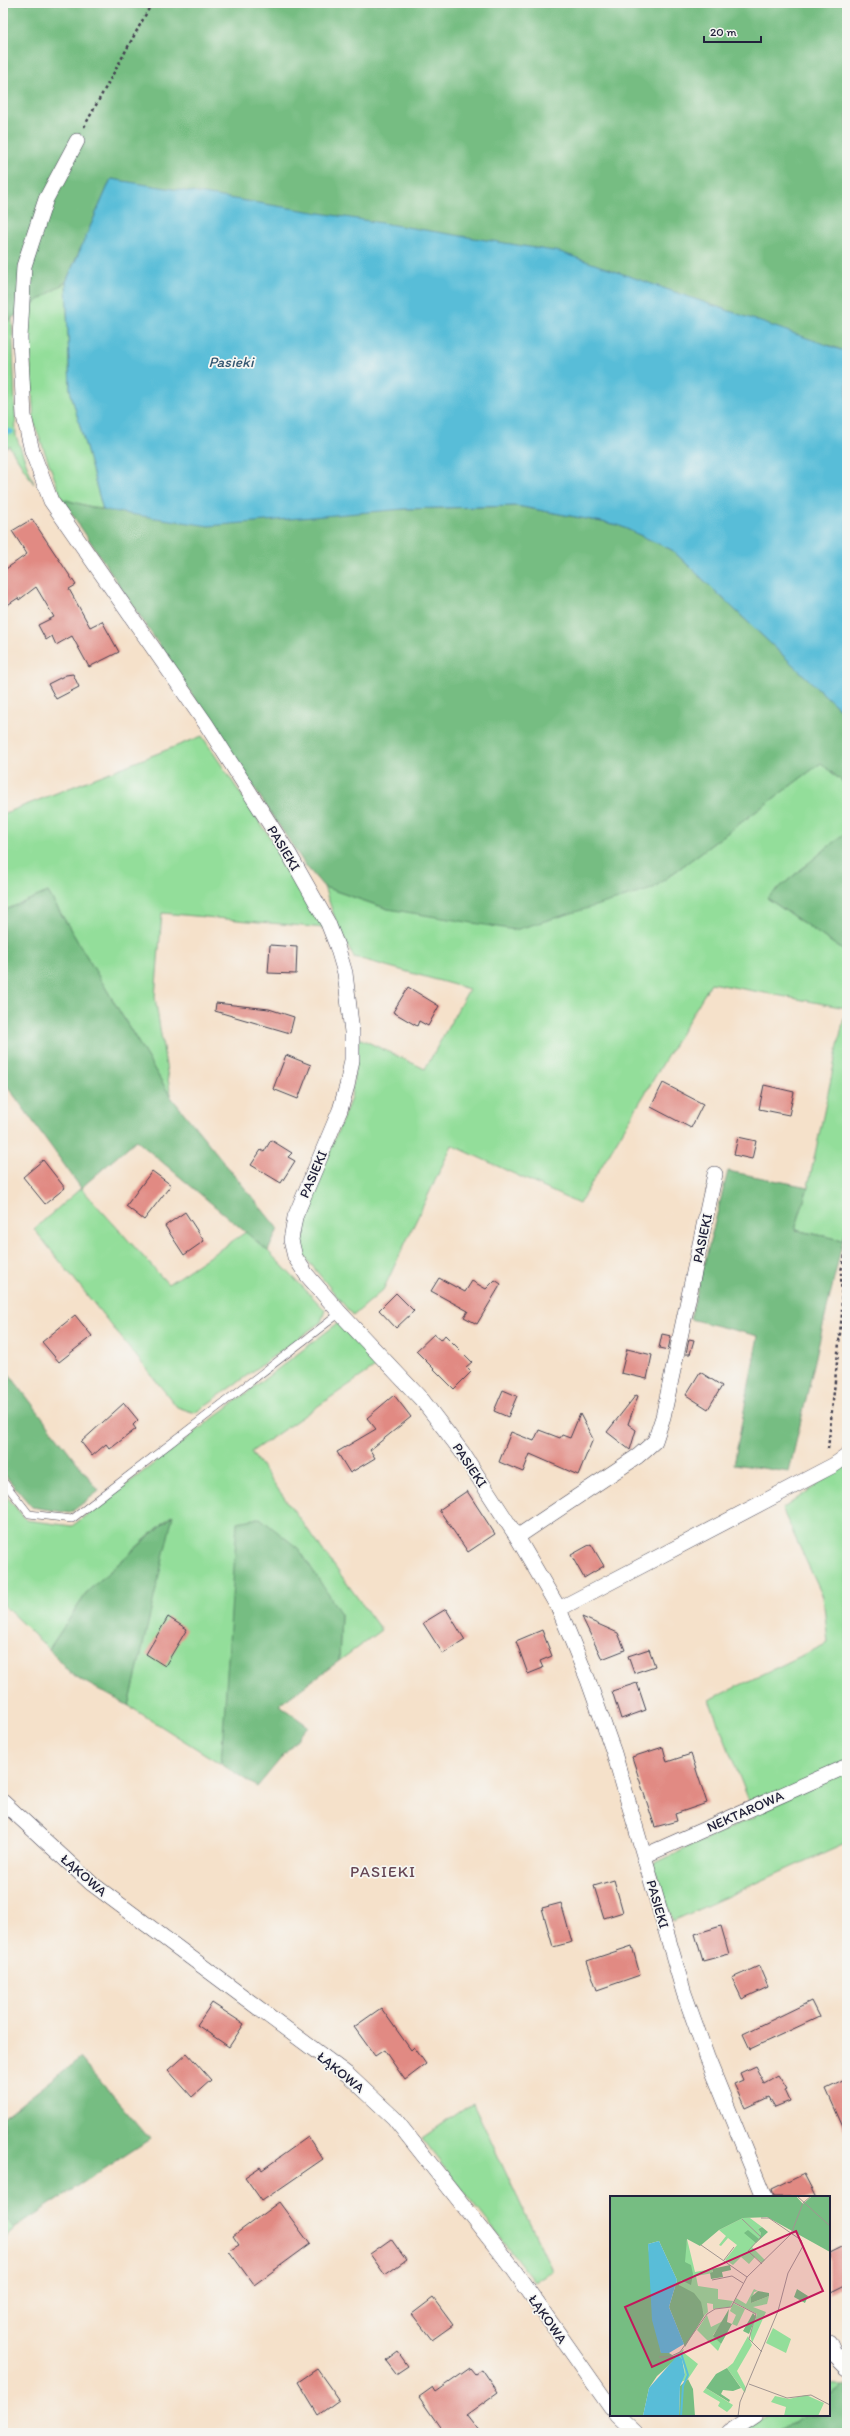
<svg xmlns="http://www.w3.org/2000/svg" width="850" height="2436" viewBox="0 0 850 2436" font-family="Itim,sans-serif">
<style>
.green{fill:#93de9a;stroke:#5a806a}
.forest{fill:#76bd82;stroke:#4c705e}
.water{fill:#59bdd8;stroke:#3e708a}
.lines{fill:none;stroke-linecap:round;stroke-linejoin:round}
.stream{stroke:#59bdd8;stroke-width:5.5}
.building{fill:#e18a83}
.service-casing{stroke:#423f50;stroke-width:8}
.minor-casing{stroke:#423f50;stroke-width:16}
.path{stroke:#423f50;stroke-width:2.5;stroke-dasharray:3 3;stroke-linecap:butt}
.service{stroke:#fff;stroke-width:7}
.minor{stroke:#fff;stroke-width:15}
.labels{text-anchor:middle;stroke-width:3.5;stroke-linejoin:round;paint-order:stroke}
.street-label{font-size:14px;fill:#22223b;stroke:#f6f6f2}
.water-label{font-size:15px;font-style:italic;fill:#355872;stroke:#f6f6f2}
.quarter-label{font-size:16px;letter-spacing:1px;fill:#654654;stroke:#f6f6f2}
.inset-river{fill:none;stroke:#59bdd8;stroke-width:2}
.inset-road{fill:none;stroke:#a19591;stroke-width:1}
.view{fill:#c2185b;fill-opacity:0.15;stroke:#c2185b;stroke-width:2}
.inset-edge{fill:none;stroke:#22223b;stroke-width:2}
</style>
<rect width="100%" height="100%" fill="#f6f6f2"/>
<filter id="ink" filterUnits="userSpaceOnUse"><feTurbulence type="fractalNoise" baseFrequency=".025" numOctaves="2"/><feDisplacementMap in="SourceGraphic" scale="8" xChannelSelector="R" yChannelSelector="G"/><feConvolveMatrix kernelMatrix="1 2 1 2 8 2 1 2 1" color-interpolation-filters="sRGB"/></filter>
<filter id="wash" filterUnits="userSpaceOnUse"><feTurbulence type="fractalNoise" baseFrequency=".012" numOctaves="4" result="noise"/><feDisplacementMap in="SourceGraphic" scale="16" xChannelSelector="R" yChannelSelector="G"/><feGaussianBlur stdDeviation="0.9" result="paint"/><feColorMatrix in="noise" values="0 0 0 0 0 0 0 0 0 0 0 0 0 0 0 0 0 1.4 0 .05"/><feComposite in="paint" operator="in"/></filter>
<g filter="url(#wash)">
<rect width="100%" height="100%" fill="#f5e1ca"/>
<path class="green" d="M66 282 70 390 103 510 62 499 34 423 27 308Z
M12 318 16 436 34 484 9 446 3 449V324Z
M202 736 283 857 324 928 162 913 155 997 171 1097 48 892 3 911V814Z
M821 763 847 786V831L767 898 847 953V1225L843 1240 795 1230 808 1187 846 1008 711 983 579 1204 452 1145 383 1290 353 1316 300 1251 301 1223 351 1098 359 1038 425 1069 469 989 354 957 339 930 324 887 388 909 652 889Z
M81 1188 168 1284 246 1232 268 1251 325 1310 321 1322 195 1413 177 1407 34 1229Z
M338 1323 378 1365 251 1452 381 1630 339 1661 341 1614 228 1678 221 1764 129 1706 172 1515 88 1591 49 1649 3 1605V1492L26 1520 72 1526Z
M847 1464V1842L673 1921 653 1864 755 1816 709 1700 828 1643 823 1597 782 1509Z
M473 2103 552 2271 535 2282 422 2138Z
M3 2215 14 2228 3 2242Z
M829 2384 844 2386 829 2397Z
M768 2415H804L779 2433H741Z"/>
<path class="forest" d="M3 3H847V352L831 346 111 179 66 282 3 324Z
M62 499 103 510 404 509 517 506 618 525 672 550 847 716V786L821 763 652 889 515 930 388 909 324 887 306 866Z
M847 831V953L767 898Z
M48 892 171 1097 278 1229 268 1251 136 1140 81 1188 3 1080V911Z
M728 1171 808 1187 795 1230 843 1240 789 1472 734 1464 758 1336 690 1319Z
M3 1366 99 1491 70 1513 32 1507 3 1473Z
M173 1515 129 1706 72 1675 49 1649 88 1591Z
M260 1518 299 1549 341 1614 339 1661 279 1705 308 1726 257 1787 221 1764 237 1522Z
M80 2058 150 2139 14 2228 3 2215V2118Z
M847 2384V2433H779L804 2415H829V2397Z"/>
<path class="water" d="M111 179 560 252 847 352V716L672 550 618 525 517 506 404 509 209 526 103 510 70 390 66 282Z"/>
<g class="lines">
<path class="stream" d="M3 431 11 432"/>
</g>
<g id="blocks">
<path class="building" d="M32 519 76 585 69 589 90 627 102 621 119 652 89 667 72 636 56 645 52 636 46 640 38 625 54 617 36 587 19 600 18 598 3 608V571L27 554 12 531Z
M73 674 79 687 56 699 48 684 66 675Z
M270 945 297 947 296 974 268 973Z
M408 987 439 1006 428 1026 419 1021 417 1026 393 1012Z
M216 1003 269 1009 294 1017 290 1033 215 1011Z
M286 1055 311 1065 298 1099 273 1089Z
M663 1083 703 1104 691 1128 651 1107Z
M764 1085 794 1092 789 1115 759 1109Z
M738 1137 756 1141 752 1159 734 1155Z
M271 1140 292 1153 288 1157 295 1161 281 1183 251 1165 261 1150 264 1152Z
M43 1160 65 1188 45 1204 23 1177Z
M152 1171 171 1185 144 1220 126 1206Z
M185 1212 204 1241 184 1255 165 1226Z
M439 1278 465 1292 472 1281 486 1289 495 1280 501 1284 477 1324 464 1317 468 1311 431 1291Z
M396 1293 414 1311 396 1328 379 1310Z
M75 1315 92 1336 59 1362 42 1342Z
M434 1334 441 1340 445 1335 472 1362 466 1367 471 1372 454 1389 416 1351Z
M662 1334 671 1336 668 1350 659 1348Z
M689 1339 694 1340 690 1354H686Z
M627 1349 652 1355 647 1379 621 1373Z
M700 1372 722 1386 708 1409 686 1395Z
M503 1390 517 1396 508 1417 494 1411Z
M394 1395 411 1417 370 1450 375 1458 350 1473 337 1452 376 1429 367 1418Z
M636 1395 638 1396 628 1424 636 1430 630 1450 607 1432Z
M124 1403 138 1420 133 1425 136 1429 110 1449 106 1444 92 1456 81 1442Z
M580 1414 593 1439 578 1475 530 1454 523 1472 499 1462 511 1432 534 1441 539 1430 560 1438 562 1435 570 1438Z
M467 1491 495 1534 468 1552 439 1510Z
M591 1544 604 1566 584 1578 571 1555Z
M446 1609 465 1640 443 1654 423 1623Z
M168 1617 187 1629 165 1666 146 1654Z
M582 1617 618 1633 625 1650 602 1659Z
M542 1630 552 1656 540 1661 543 1668 528 1674 516 1641Z
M649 1649 655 1666 634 1673 628 1656Z
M637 1683 646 1710 621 1719 612 1691Z
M663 1747 667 1762 691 1754 707 1803 675 1814 677 1821 655 1827 632 1757Z
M614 1880 623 1912 604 1918 594 1886Z
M561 1903 572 1942 553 1947 542 1908Z
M721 1926 729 1954 703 1961 695 1934Z
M632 1946 640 1975 597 1990 587 1961Z
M759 1966 768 1987 742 1999 732 1978Z
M811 2001 819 2017 750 2049 743 2034Z
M212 2003 244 2024 229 2047 197 2025Z
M381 2008 411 2050 414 2047 426 2064 405 2080 384 2050 375 2056 354 2027Z
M187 2053 211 2080 192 2097 168 2070Z
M755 2066 764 2083 778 2075 787 2089 785 2090 790 2101 775 2107 769 2097 745 2108 734 2084 743 2080 740 2073Z
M847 2079V2136L826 2089Z
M308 2137 323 2159 262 2201 245 2177 260 2167 262 2170Z
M804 2174 816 2197H773L771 2190Z
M279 2202 310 2244 254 2285 229 2251 239 2245 233 2236Z
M391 2239 406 2260 385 2275 370 2254Z
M847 2244V2285L829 2294V2253Z
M433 2298 453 2325 432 2340 412 2314Z
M398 2352 408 2366 396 2374 386 2361Z
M470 2368 475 2374 482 2369 498 2392 466 2415 480 2433H444L419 2397 433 2387 436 2392Z
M317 2369 339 2400 318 2415 298 2382Z"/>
</g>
</g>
<g filter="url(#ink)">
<use href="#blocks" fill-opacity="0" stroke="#423f50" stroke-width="1"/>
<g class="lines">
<g class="service-casing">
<path id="service" d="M3 1481 29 1514 72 1519 340 1313
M836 2357 847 2347"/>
</g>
<g class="minor-casing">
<path id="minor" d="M77 141 46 199 24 266 20 338 24 416 32 451 51 501 206 724 289 854 328 923 337 946 345 973 352 1032V1060L347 1086 340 1110 295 1217 291 1240 295 1257 306 1274 340 1313 423 1401 462 1452 517 1537 559 1609 588 1680 614 1753 684 1993 707 2057 764 2197
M517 1537 638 1456 655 1441 663 1417 715 1174
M559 1609 834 1465 847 1456
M3 1802 91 1883 348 2075 394 2118 511 2266 611 2408
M644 1856 847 1766
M829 2342 836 2357 847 2368
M616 2415 635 2433
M728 2433 755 2415"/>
</g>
<path class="path" d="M84 127 152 3
M828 1449 842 1314 841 1271 847 1248"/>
<use href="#service" class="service"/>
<use href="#minor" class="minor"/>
</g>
</g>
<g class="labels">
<g class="street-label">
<text transform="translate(284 848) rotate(59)" y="5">PASIEKI</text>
<text transform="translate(313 1174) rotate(-67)" y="5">PASIEKI</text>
<text transform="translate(702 1238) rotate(-78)" y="5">PASIEKI</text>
<text transform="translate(470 1465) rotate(56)" y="5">PASIEKI</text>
<text transform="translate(745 1811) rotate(-24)" y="5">NEKTAROWA</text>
<text transform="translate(84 1875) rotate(41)" y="5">ŁĄKOWA</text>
<text transform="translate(658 1904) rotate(74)" y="5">PASIEKI</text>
<text transform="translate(341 2072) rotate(39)" y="5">ŁĄKOWA</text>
<text transform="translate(548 2319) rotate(55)" y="5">ŁĄKOWA</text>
</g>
<g class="water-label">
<text x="231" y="367">Pasieki</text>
</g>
<g class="quarter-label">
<text x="383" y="1877">PASIEKI</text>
</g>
</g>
<g transform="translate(610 2196)">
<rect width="220" height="220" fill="#f5e1ca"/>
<path d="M133 22H140L152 31 148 33 151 37 149 43 142 51 155 64 152 67 145 61 139 68 131 61 123 69 115 64 127 49 118 42 111 50 109 49 116 40 109 34ZM77 43 85 76 102 73 103 77 86 80 88 90 108 93V103L123 105 120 111 103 113V108L97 107 98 116 94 120 93 115 69 89ZM144 93 148 95 144 96 141 107 159 100 157 108 143 111 156 116 142 147 140 138 147 118 124 106 126 102 136 108ZM123 107 135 113 127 130 122 128 126 119 120 115ZM97 119 101 131 113 125 103 139 111 148 108 155 87 134ZM163 132 181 143 176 157 156 147ZM138 140 142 149 127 175 136 192 135 197 117 172 123 167ZM74 153 73 156 88 168 78 183 71 186 75 179 74 171 72 163 63 160ZM96 192 123 209 121 212 117 216 108 210 110 206 93 196ZM196 199 214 207 208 220H174L176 211 161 206 165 200 179 203Z" fill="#93de9a"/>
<path d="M0 0H186L193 8 202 0H220V56L157 21 133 22 109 34 90 50 77 43 75 66 81 69 83 78 81 89 71 84 69 89 84 97 91 106 94 120 75 151 59 111 67 84 49 45 38 48 51 157H59L67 162 47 180 39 192 33 220H0ZM152 31 158 36 146 47 134 37 138 34 149 43 151 37 148 33ZM120 69 121 74 112 76 113 81 101 83 100 77 103 76 102 73ZM187 93 198 100 195 107 184 101ZM148 95 159 97V100L141 107V101ZM119 113 117 126 122 128 111 148 103 140ZM143 117 146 121 139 138 133 135ZM117 172 131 192 123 195 113 194 111 198 120 204 119 206 96 192 106 178ZM78 183 83 193 85 220H69L70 190Z" fill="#76bd82"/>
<path d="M49 45 67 84 59 111 74 148 59 157H51L42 124 38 48ZM68 159 72 163 75 179 70 190 69 220H33L39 192Z" fill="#59bdd8"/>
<path class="inset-river" d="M71 220 73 190 78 179 71 157"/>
<path class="inset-road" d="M187 0 220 30M132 23 151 41 138 55 152 68M91 49 137 81M114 64 124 51M102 84 122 80 133 87M123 106 146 118 139 143 152 156M49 161H59L70 156 97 118 105 113 121 111 137 81 181 38 193 7 201 0M139 188 177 202 201 199 220 209M128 220 130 206 168 115 178 77 193 50 191 44 159 22H151"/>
<path class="view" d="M186 35 213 95 42 171 15 111Z"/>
<rect width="220" height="220" class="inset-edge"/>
</g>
<rect width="850" height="2436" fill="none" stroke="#f6f6f2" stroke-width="16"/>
<path d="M704 36v6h57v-6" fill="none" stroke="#22223b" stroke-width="2"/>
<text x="710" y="36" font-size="12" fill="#22223b" stroke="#f6f6f2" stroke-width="3" paint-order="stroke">20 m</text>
</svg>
